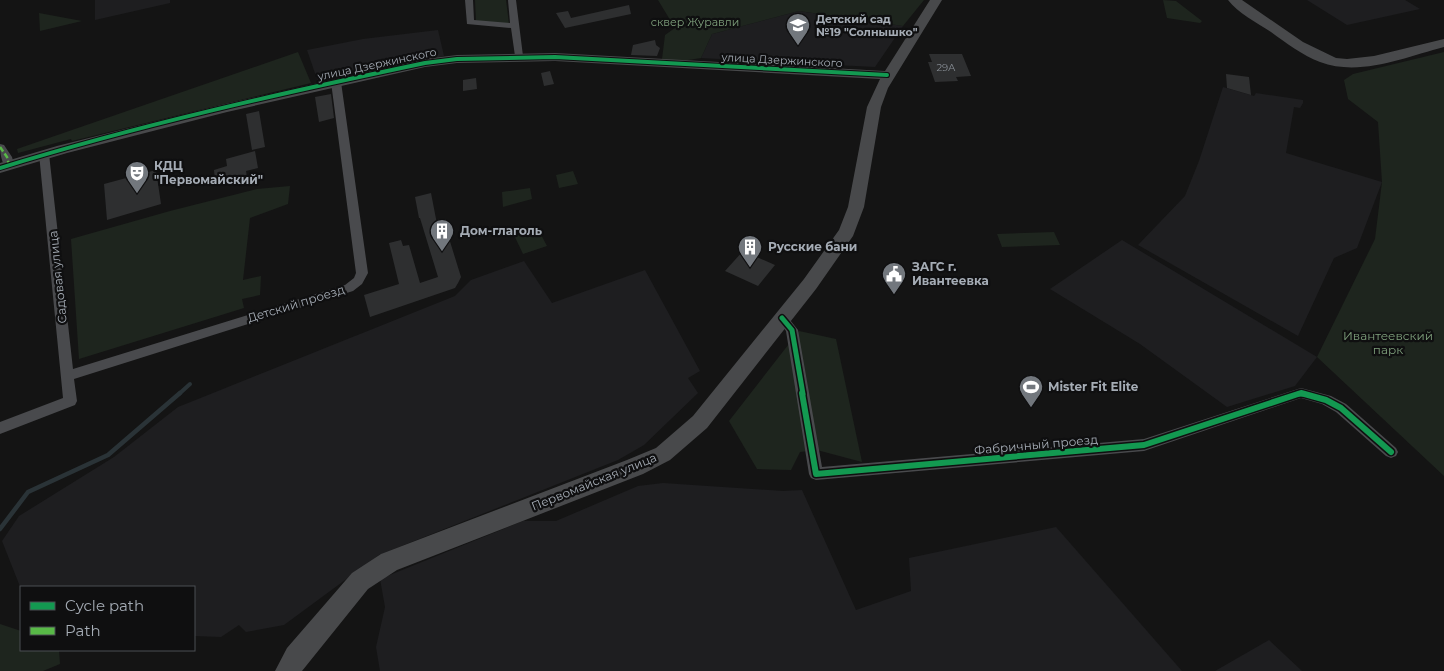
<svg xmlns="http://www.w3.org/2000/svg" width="1444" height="671" viewBox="0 0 1444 671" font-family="Montserrat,sans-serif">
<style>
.built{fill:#1e1e20}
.green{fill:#1e251e}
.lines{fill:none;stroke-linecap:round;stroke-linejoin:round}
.stream-far1{stroke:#2a3337;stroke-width:4}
.stream{stroke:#2a3337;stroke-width:4.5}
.building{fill:#2e2f30}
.street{fill:#494a4d;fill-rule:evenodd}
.secondary{fill:#48494b;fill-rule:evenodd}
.quiet{stroke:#58b947;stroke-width:2.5;stroke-dasharray:5.5 2.5;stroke-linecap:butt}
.cycleway-far2-casing{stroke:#0f0f10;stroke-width:6}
.cycleway-far1-casing{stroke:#0f0f10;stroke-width:8}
.cycleway-casing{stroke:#0f0f10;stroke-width:9}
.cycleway-far2{stroke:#139951;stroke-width:4}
.cycleway-far1{stroke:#139951;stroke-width:5}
.cycleway{stroke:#139951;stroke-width:6}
.labels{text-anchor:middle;stroke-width:4.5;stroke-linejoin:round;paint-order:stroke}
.number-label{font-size:10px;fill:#878d94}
.far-poi-label{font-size:11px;font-weight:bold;fill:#a5acb5;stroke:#0f0f10;text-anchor:start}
.far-park-label{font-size:11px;fill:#7fa07c;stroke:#0f0f10}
.far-street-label{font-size:11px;fill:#a5acb5;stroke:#0f0f10}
.poi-label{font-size:12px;font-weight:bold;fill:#a5acb5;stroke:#0f0f10;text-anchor:start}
.street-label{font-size:12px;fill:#a5acb5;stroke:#0f0f10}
.park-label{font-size:12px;fill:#7fa07c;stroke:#0f0f10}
</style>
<rect width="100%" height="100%" fill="#141414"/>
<path class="built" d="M95 0H170V3L95 20Z
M1307 0H1405L1420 9 1347 25Z
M799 11 903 26 875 67 701 58 712 34Z
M438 30 444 56 318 82 307 50 363 39Z
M1223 87 1254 96 1256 93 1303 100V103L1300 108 1294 107 1286 153 1382 182 1357 248 1334 258 1298 336 1138 245 1185 196 1199 161Z
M1122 240 1317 357 1295 386 1227 407 1140 344 1050 289Z
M524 261 552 303 645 270 700 371 688 378 698 393 644 445 618 460 379 555 284 625 246 632 239 625 221 637 194 636V587H21V589L2 541 19 516 114 457 178 407 455 296 471 280Z
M663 483 783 491 802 490 856 610 911 591 909 558 1056 527 1182 671H380L376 647 385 607 380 579 523 521H556L638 486Z
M1269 640 1302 671H1215Z"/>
<path class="green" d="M475 0H506L509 24 476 21Z
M658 0H924L903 26 799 11 712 34 701 58 682 61 662 59 665 35 675 28Z
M1163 0 1176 1 1202 21 1200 23 1167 18Z
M39 13 82 21 40 31Z
M298 52 311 83 72 141 71 139 18 153 17 149Z
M1444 52V476L1317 357 1375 239 1382 182 1378 122 1348 99 1344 80 1353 74Z
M573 171 578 184 559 188 556 175Z
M290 186 288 204 250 218 243 280 261 276 260 295 242 299 244 308 79 359 71 239 170 211 257 189Z
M530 188 532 199 503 207 502 192Z
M537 227 547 246 523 254 514 235Z
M1054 232 1060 245 1002 247 997 234Z
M799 331 836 339 862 462 817 450 800 452 791 470 757 469 729 421Z
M0 624 21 631V650H59L60 664 43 671H0Z"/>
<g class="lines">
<path class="stream-far1" d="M179 394 190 384"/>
<path class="stream" d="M0 529 28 492 108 455 180 393"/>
</g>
<path class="building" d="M629 5 631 14 565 28 556 13 568 11 571 18Z
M655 40 656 45 660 48 657 56 631 55 633 45Z
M929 54H962L971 76 956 77 958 81 935 82 928 62H932Z
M550 71 554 84 544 86 541 73Z
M1226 74 1249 77 1251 95 1227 88Z
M476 78 477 89 463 91V80Z
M331 94 334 118 319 122 315 97Z
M259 111 265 147 252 150 246 114Z
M255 151 258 168 246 171 247 177 228 182 227 177 215 180 214 170 227 166 226 159Z
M156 170 161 204 107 220 104 184Z
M431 193 437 224 444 222 461 277 458 283 455 288 370 317 364 295 399 284 389 243 401 240 403 246 409 245 420 283 438 277 420 218H419L415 197Z
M743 251 775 265 758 286 725 271Z"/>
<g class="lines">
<path class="street" d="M465 0H473L474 20 510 23 508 0H516L523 56 522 58H516L515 56 511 28 467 24Z
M336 79 341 82 368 273 362 284 353 291 74 379 77 401 75 405 0 434V422L63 398 39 154 40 152H48L49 154 73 369 345 285 354 278 356 273 331 82Z
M0 144 4 145 12 157 14 165 13 167H5C1 160 0 152 0 144Z
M782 313 786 315 798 330 822 467 1144 439 1301 388 1331 396 1346 404 1396 448 1398 452 1396 456 1391 458 1386 456 1336 412 1322 404 1301 398 1144 451 816 480 811 478 809 474 786 331 776 318 778 315Z"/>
<path class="secondary" d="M930 0H942L888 88 881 107 864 207 853 236 816 289 707 428 670 460 643 474 397 570 368 589 302 671H275L287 648 352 573 381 554 627 460 656 448 693 416 804 279 839 230 848 207 867 107 880 79 555 61 457 63 425 67 227 112 67 153 0 173V163L57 146 225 104 425 59 457 55 555 53 885 71Z
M1228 0H1242L1303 42 1336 58 1347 59 1374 56 1444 39V47C1405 57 1360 77 1320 62 1302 55 1286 43 1271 32 1257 23 1238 13 1228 0Z"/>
<path class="quiet" d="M0 147 7 157 9 165"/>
<g class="cycleway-far2-casing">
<path id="cycleway-far2" d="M0 168C139 125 282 93 425 63L457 59 555 57 887 75"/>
</g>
<g class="cycleway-far1-casing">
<path id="cycleway-far1" d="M782 318 792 330 803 394
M1298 394H1304"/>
</g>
<g class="cycleway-casing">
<path id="cycleway" d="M802 393 816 474 1144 445 1301 393 1326 400 1341 408 1391 452"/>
</g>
<use href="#cycleway-far2" class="cycleway-far2"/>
<use href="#cycleway-far1" class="cycleway-far1"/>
<use href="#cycleway" class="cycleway"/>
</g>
<defs>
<g id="school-pin" transform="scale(1.25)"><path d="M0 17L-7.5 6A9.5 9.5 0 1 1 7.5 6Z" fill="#72777d" stroke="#0f0f10"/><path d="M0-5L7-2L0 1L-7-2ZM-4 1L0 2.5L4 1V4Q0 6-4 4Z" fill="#fff"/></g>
<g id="theatre-pin" transform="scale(1.25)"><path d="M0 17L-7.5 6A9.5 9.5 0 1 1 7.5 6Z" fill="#72777d" stroke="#0f0f10"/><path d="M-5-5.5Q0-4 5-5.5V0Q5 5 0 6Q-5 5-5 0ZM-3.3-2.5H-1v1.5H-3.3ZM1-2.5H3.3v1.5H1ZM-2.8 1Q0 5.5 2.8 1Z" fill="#fff"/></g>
<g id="building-pin" transform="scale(1.25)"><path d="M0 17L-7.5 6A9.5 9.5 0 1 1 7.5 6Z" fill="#72777d" stroke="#0f0f10"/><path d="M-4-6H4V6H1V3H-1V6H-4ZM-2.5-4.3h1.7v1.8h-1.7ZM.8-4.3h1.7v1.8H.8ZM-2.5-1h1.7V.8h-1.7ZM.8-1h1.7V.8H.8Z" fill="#fff"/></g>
<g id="civic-pin" transform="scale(1.25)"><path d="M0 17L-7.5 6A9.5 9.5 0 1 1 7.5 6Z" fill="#72777d" stroke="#0f0f10"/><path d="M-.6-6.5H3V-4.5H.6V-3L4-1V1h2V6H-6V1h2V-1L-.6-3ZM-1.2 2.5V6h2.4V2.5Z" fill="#fff"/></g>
<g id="stadium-pin" transform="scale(1.25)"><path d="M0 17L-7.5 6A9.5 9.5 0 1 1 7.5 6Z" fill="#72777d" stroke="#0f0f10"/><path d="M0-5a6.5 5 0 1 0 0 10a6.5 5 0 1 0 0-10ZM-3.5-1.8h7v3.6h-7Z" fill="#fff"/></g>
</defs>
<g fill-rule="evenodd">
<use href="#school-pin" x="798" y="25"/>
<use href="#theatre-pin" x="137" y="173"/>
<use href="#building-pin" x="442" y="231"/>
<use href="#building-pin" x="750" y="247"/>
<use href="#civic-pin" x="894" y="274"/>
<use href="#stadium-pin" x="1031" y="387"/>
</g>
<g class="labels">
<g class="number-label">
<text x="946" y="71">29А</text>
</g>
<g class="far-poi-label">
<text x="816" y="23">Детский сад<tspan x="816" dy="13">№19 "Солнышко"</tspan></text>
</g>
<g class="far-park-label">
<text x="695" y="26">сквер Журавли</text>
</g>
<g class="far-street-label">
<text transform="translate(782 60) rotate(3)" y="4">улица Дзержинского</text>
<text transform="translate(377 64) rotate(-12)" y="4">улица Дзержинского</text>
</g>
<g class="poi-label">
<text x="154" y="170">КДЦ<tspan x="154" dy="14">"Первомайский"</tspan></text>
<text x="460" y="235">Дом-глаголь</text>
<text x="768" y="251">Русские бани</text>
<text x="912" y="271">ЗАГС г.<tspan x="912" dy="14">Ивантеевка</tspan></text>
<text x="1048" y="391">Mister Fit Elite</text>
</g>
<g class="street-label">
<text transform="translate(58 277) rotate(-96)" y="4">Садовая улица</text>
<text transform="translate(296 304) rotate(-17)" y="4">Детский проезд</text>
<text transform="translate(1036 445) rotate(-5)" y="4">Фабричный проезд</text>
<text transform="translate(594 482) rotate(-22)" y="4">Первомайская улица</text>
</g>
<g class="park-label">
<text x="1388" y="340">Ивантеевский<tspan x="1388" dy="14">парк</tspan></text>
</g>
</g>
<rect x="20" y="586" width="175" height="65" fill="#0f0f10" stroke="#4b4e52"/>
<rect x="30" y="602" width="25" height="8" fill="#139951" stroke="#4b4e52"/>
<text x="65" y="611" font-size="15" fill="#a5acb5">Cycle path</text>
<rect x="30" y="627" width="25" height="8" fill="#58b947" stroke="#4b4e52"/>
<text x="65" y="636" font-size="15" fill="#a5acb5">Path</text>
</svg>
